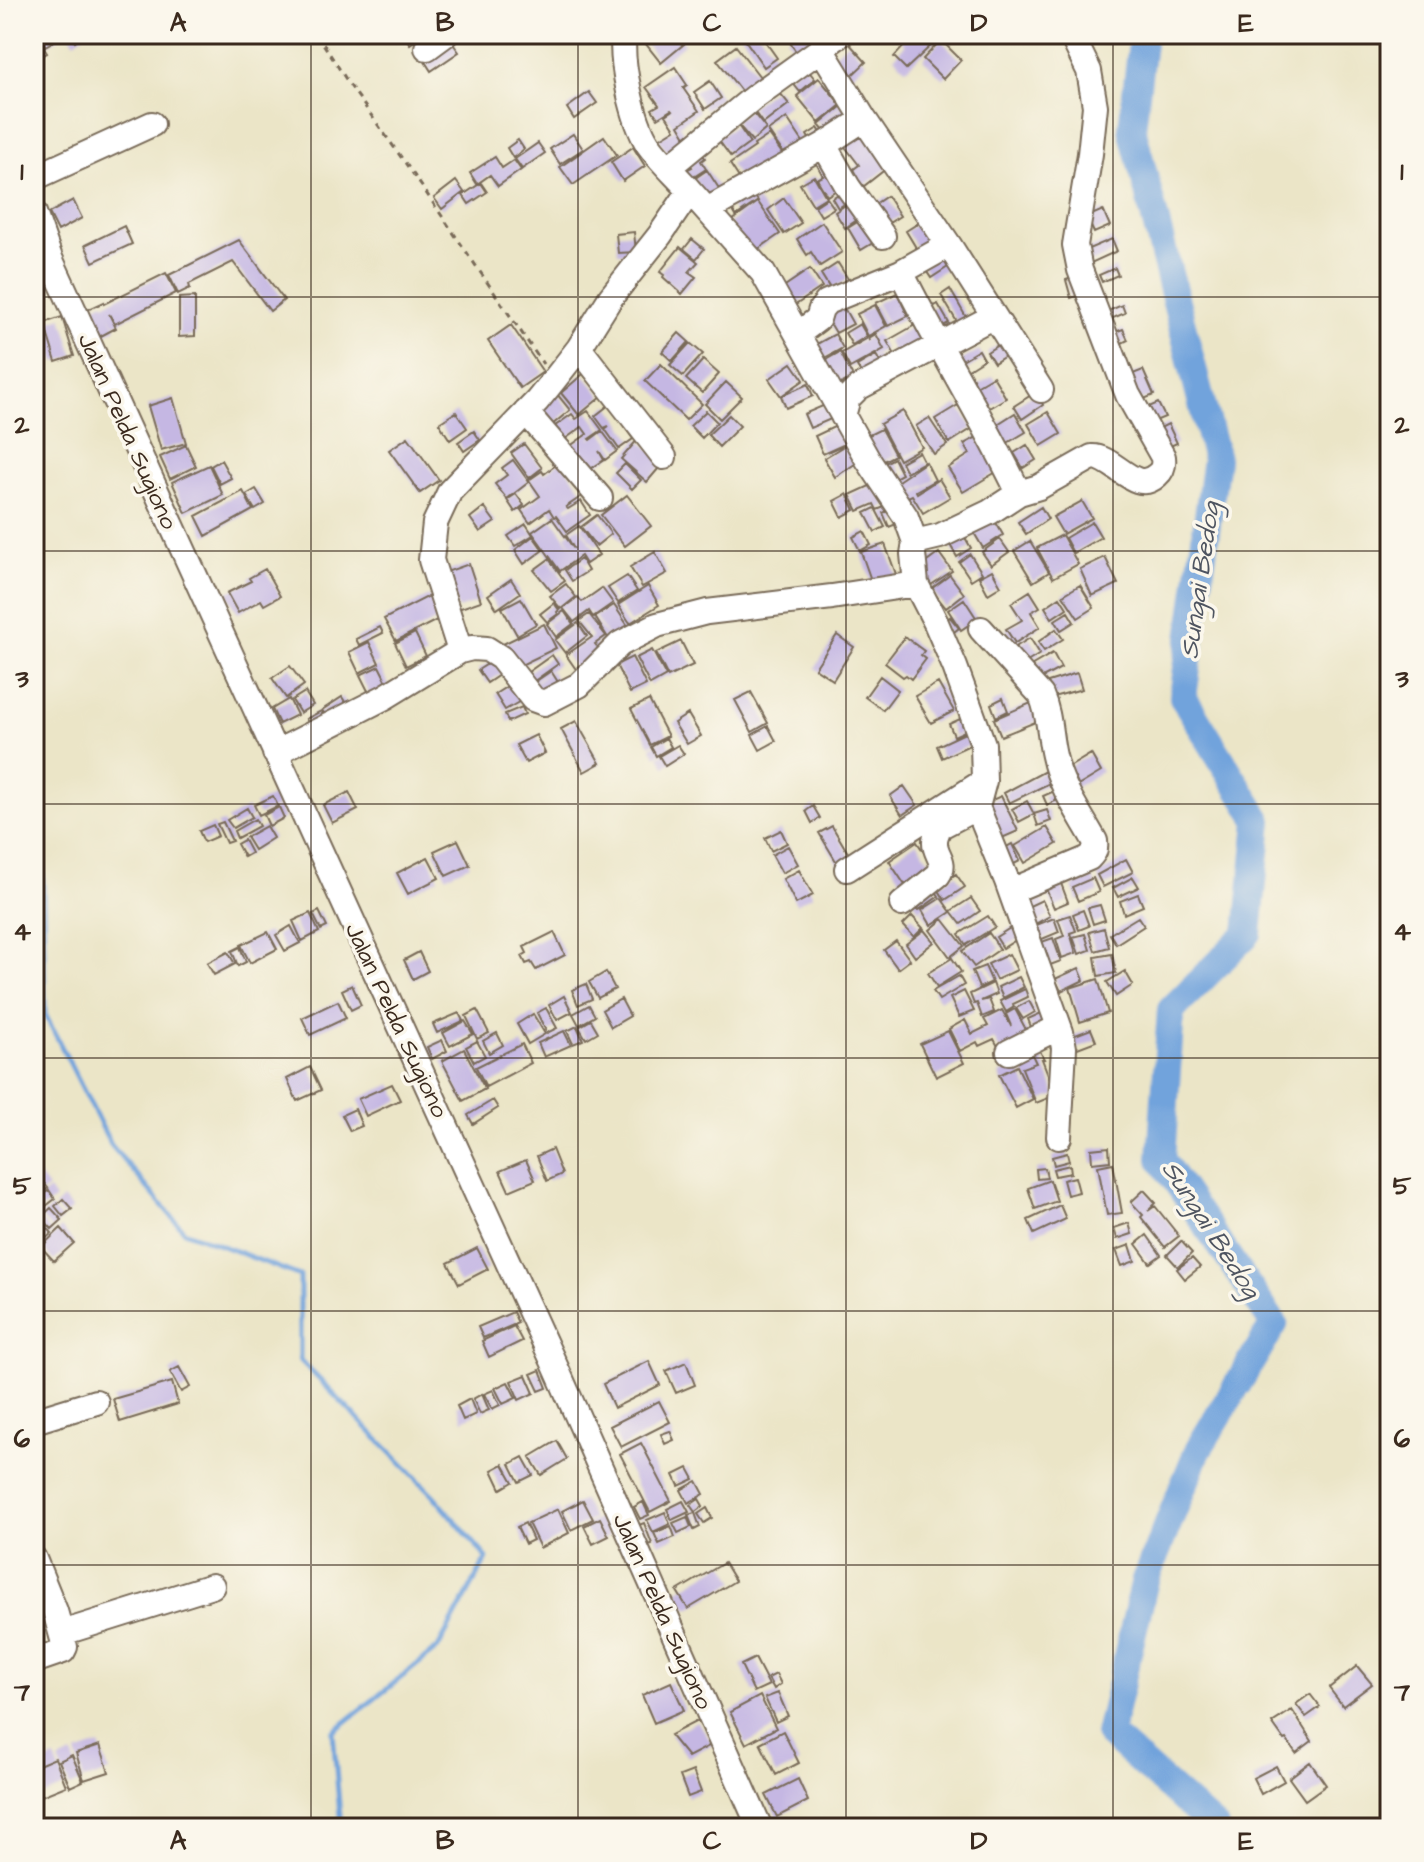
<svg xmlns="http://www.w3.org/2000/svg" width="1424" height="1862" viewBox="0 0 1424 1862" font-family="'Architects Daughter',sans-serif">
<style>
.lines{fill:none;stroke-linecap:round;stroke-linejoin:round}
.stream{stroke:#71a3dc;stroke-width:5}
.river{stroke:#71a3dc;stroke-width:28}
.building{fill:#c5b7e3}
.minor-casing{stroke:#796b59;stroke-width:28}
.path{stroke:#796b59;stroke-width:3;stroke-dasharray:6 6;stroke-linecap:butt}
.minor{stroke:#fff;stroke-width:24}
.grid{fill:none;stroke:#3b2a1e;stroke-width:2;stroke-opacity:0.55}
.labels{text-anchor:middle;stroke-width:7;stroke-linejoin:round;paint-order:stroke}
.street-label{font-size:24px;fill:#3b2a1e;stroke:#fbf7ec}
.water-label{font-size:26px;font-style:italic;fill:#4e5460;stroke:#fbf7ec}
.neatline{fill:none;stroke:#3b2a1e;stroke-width:3}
.grid-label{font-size:26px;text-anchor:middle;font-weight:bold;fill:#3b2a1e}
</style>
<rect width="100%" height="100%" fill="#fbf7ec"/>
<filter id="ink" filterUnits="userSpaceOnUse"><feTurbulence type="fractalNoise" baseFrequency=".0125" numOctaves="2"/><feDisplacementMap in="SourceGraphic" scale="16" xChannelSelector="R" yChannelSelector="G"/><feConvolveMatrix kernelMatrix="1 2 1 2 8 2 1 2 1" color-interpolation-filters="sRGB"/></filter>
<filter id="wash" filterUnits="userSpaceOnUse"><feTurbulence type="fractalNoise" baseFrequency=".006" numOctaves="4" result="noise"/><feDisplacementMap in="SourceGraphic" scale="32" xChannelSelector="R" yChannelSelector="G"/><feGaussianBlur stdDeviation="1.8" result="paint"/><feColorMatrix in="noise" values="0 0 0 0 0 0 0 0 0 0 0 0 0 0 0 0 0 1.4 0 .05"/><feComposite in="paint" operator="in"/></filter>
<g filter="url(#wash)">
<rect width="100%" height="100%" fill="#ebe5c7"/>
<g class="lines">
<path class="stream" d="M34 768 41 787 45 1014 111 1145 184 1231 300 1276V1360L433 1495 487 1558 438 1648 333 1732 341 1828"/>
<path class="river" d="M1143 34 1132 128 1216 459 1183 697 1259 821 1248 933 1171 1010 1161 1159 1274 1324 1199 1448 1145 1580 1109 1734 1215 1828"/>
</g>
<g id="blocks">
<path class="building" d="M39 34H66L45 46Z
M69 34H85L75 42Z
M403 34H424L410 44Z
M638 34H676L684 44 661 63Z
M741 34H760L777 58 764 67Z
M793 34H833L797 53 787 38Z
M908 34H931L937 40 906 69 894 57 905 45 901 41Z
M38 38 47 53 34 60V40Z
M941 40 961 60 943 79 923 59Z
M451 41 459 52 431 71 424 60Z
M848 42 866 62 848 79 830 59Z
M736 46 760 77 742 92 717 60Z
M803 64 815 79 800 92 788 77Z
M675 67 687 85 683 88 699 111 679 125 692 147 672 160 659 139 675 129 666 115 672 111 671 110 658 118 652 109 659 105 646 87Z
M819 78 841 105 819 123 797 96Z
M710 81 721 98 705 109 694 92Z
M776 88 789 104 763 124 751 107Z
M589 92 597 103 574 119 567 108Z
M842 106 853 120 830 138 819 125Z
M750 109 766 129 752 141 735 121Z
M787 118 805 145 787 158 768 131Z
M737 124 750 143 731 157 717 138Z
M818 128 826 140 814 147 807 135Z
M864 128 892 164 859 190 847 174 859 165 843 144Z
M573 134 583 149 560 164 550 149Z
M769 135 786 159 743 184 730 164 755 147 754 145Z
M604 136 617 155 573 185 560 167Z
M518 140 524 149 513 158 507 148Z
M538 143 545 153 522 169 515 159Z
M633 147 645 166 623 181 611 162Z
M699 148 705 158 701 161 706 169 689 180 684 171 692 167 685 156Z
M825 155 844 185 827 196 817 179 823 176 815 161Z
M495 157 502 168 514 160 521 170 498 186 490 175 477 184 470 173Z
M707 170 720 190 707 198 694 179Z
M814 176 826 197 813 205 800 184Z
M456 181 464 192 442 209 434 198Z
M481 183 487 192 469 204 463 195Z
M848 188 854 198 838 208 832 198Z
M750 190 758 201 736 216 729 204Z
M887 196 900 216 881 228 869 208Z
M784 198 801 223 784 234 768 210Z
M827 198 834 208 821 216 815 206Z
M856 198 866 214 845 228 835 212Z
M73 200 82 218 58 231 49 213Z
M758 202 780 234 751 254 729 223Z
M1103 210 1110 226 1094 233 1087 217Z
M867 216 881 238 861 250 848 228Z
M925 219 937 239 918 251 906 231Z
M822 222 842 252 820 266 811 252 807 255 797 239Z
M124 226 132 244 93 262 85 245Z
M634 232 636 252 618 253 616 234Z
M692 239 704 249 696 259 684 249Z
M1112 239 1117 251 1091 263 1086 250Z
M239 240 284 300 270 311 233 262 189 284 190 288 178 294 169 275Z
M680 247 698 262 689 272 696 277 682 294 663 277 664 275 660 272Z
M944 253 951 265 931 278 923 266Z
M838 263 848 279 831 290 821 274Z
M1115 268 1118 275 1102 282 1099 275Z
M810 269 822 287 791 308 779 290Z
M166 273 176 293 115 324 109 314 116 328 99 337 87 310 104 302V304Z
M1079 276 1086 293 1071 298 1066 280Z
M950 289 966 317 957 322 941 295Z
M897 293 908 316 888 326 876 303Z
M195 297V336L179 337V298Z
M840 301 853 324 836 333 823 311Z
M938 304 949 323 941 327 930 309Z
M875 305 886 326 868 336 857 314Z
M1122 305 1125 313 1111 319 1108 311Z
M62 317 74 356 56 362 44 323Z
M860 324 867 336 852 345 845 333Z
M917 324 928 343 898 360 887 341Z
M511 325 543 372 520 388 488 341Z
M1123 329 1128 340 1116 346 1110 334Z
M679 333 689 342 672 361 662 352Z
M835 334 843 348 823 359 815 345Z
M876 334 884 349 850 368 842 353 868 338 870 341 869 338Z
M1006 340 1013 351 994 363 987 352Z
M690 343 703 354 683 376 670 365Z
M979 350 984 359 965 371 959 362Z
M840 352 853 377 837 386 824 361Z
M876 355 883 367 864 378 857 366Z
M703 360 719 374 702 393 686 379Z
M792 363 804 380 781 396 769 379Z
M661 364 702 404 686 420 645 381Z
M1143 370 1154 395 1139 401 1128 376Z
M583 374 602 396 579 415 561 393Z
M993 376 1006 398 984 411 971 389Z
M726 382 742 397 720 419 705 404Z
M808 384 813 396 786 408 781 396Z
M1036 392 1043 405 1022 419 1014 406Z
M557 394 570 410 552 425 539 409Z
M173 398 186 443 161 450 148 406Z
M1158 403 1165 417 1148 424 1142 410Z
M609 405 633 439 619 449 605 429 609 426 604 428 595 416Z
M825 405 831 419 810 428 804 414Z
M958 405 973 428 949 443 935 419Z
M588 411 602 430 589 439 590 440 602 431 617 451 605 460 599 451 604 460 583 474 566 449 587 434 582 427 561 442 551 429 572 414 576 419Z
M706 411 717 422 702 438 690 426Z
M903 411 922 447 899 460 880 424Z
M456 412 467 428 450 440 439 423Z
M1048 412 1061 434 1041 446 1028 424Z
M1015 413 1026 432 1004 445 993 427Z
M729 415 740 426 719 447 708 435Z
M929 418 947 445 934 454 916 426Z
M1168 424 1177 443 1161 450 1152 432Z
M836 426 845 444 823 454 815 436Z
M881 429 895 455 880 463 865 437Z
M474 431 480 440 464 451 458 442Z
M408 437 439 480 420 493 389 450Z
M977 437 998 471 963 492 948 468 970 454 964 444Z
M638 439 664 462 647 482 621 459Z
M524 444 542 468 529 478 511 453Z
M847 444 858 462 835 477 824 458Z
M186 445 196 466 170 479 160 457Z
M1027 445 1036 460 1023 468 1014 453Z
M919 452 924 462 906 472 901 462Z
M894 458 902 474 891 480 883 464Z
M221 460 231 478 220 484 211 466Z
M513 460 529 482 507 499 495 484 507 475 502 468Z
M561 461 585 494 566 507 568 509 581 501 590 515 567 531 556 516 554 517 549 509 530 523 521 510 540 496 529 480 542 471 544 474Z
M926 462 935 480 916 491 917 493 939 479 950 497 923 513 912 495 906 498 898 481Z
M625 464 641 480 632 489 616 473Z
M209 465 223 495 186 513 172 482Z
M874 484 887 506 877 510 874 504 858 511 850 495Z
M256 489 265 504 255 510 246 495Z
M243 491 253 510 206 536 196 516Z
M516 494 524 505 515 512 507 500Z
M847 494 855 510 842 517 834 501Z
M627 495 651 526 625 546 601 515Z
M1082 501 1092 518 1063 534 1053 517Z
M484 507 495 522 480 532 470 518Z
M1041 507 1048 519 1026 534 1018 522Z
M875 508 885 527 875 532 865 513Z
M894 508 899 523 889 527 883 513Z
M597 515 611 534 596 546 581 527Z
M552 518 574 549 566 535 579 526 599 555 586 564 581 556 560 571 532 532Z
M994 519 1003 535 983 548 973 531Z
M1092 522 1101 537 1073 553 1065 538Z
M526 524 533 535 515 546 508 536Z
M864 531 871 545 860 551 853 537Z
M963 534 971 548 957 557 949 543Z
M1062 535 1078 564 1053 578 1037 548Z
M533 536 543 550 524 564 515 550Z
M1000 539 1009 552 991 565 982 552Z
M1030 541 1049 572 1033 582 1014 551Z
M885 544 897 577 873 586 861 552Z
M655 552 667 573 642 587 630 567Z
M939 553 952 571 931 585 919 568Z
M970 554 982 573 971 580 959 562Z
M1105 557 1118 584 1092 596 1080 569Z
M549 559 565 581 551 591 534 570Z
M581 559 588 571 572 581 565 570Z
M469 564 481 601 458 609 446 572Z
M265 569 280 596 264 605 261 600 238 613 227 593 251 581 249 578Z
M992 570 1001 586 988 594 979 577Z
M950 575 964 594 946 608 931 589Z
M627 576 637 591 618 603 608 588Z
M511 579 520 593 497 609 488 595Z
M566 584 576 597 561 609 550 596Z
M1080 585 1094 608 1078 618 1063 595Z
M648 586 659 605 630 623 618 605Z
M602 588 613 603 593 617 589 611 574 622 563 608 578 597 582 602Z
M1030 591 1040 607 1031 612 1040 627 1015 643 1006 629 1022 620 1011 603Z
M429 596 441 618 396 641 384 619Z
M1060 597 1067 608 1052 618 1045 607Z
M521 598 536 624 517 635 502 608Z
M964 599 977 619 961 630 948 610Z
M554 603 559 610 557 612 558 614 547 622 540 614Z
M614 605 630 629 610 641 595 617Z
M564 611 573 624 556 637 547 624Z
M1068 612 1074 622 1061 630 1055 620Z
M589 614 606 636 595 644 602 653 580 675 566 655 592 637 579 621Z
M950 617 959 628 950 635 941 624Z
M578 623 587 636 565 653 555 640Z
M544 624 556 648 515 668 503 644Z
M380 627 383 633 359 645 356 639Z
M1056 629 1063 639 1044 651 1038 642Z
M415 633 426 656 406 666 395 643Z
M837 635 854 647 833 680 815 668Z
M905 637 924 651 921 655 926 659 911 679 906 675 903 677 885 663Z
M1030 638 1040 654 1019 667 1009 651Z
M681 641 693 665 668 677 656 653Z
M369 642 379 663 359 673 349 652Z
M652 650 666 676 650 685 636 658Z
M1053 653 1061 668 1037 681 1029 667Z
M552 655 558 664 530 684 524 675Z
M632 657 646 685 630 693 616 665Z
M494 660 502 673 487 683 478 670Z
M290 666 304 685 286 698 272 678Z
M379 666 390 688 371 697 360 675Z
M551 671 558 682 540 695 532 684Z
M1077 673 1082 689 1053 697 1048 682Z
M880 676 898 690 883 710 865 697Z
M514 682 524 699 505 710 495 694Z
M938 683 954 711 931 723 915 696Z
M305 692 313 705 300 713 292 700Z
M751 692 768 723 752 732 735 700Z
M342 697 351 711 331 724 322 710Z
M1003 698 1008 711 996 717 991 704Z
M289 699 297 715 279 724 272 709Z
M649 700 668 736 650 745 631 709Z
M1031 703 1038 721 1001 736 994 719Z
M522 707 525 714 508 722 505 714Z
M321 711 327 722 312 730 306 719Z
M688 714 701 736 687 744 674 723Z
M960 719 965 731 954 736 949 724Z
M576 721 600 763 584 772 561 729Z
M768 726 776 741 760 750 752 735Z
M967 732 972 744 942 758 937 746Z
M536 735 545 753 526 763 516 745Z
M666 738 671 747 656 756 651 747Z
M678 745 684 754 665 766 659 756Z
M1091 754 1101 772 1071 790 1061 772Z
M1047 770 1052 782 1009 803 1004 793Z
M904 786 917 805 902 815 890 796Z
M1061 788 1064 797 1047 805 1043 796Z
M349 792 358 810 332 823 323 805Z
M273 796 278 806 259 815 254 805Z
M1001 796 1018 831 1002 838 985 803Z
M1027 801 1034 814 1019 822 1012 809Z
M813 806 820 818 812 823 806 811Z
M279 807 284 818 269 826 264 815Z
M247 808 252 817 233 828 227 820Z
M1047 810 1051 821 1038 826 1034 814Z
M255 819 259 826 237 838 234 831Z
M223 822 232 841 226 843 217 824Z
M213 825 218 836 204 842 199 831Z
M266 826 273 838 254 850 246 837Z
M832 826 851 858 839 866 819 833Z
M1047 827 1057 844 1025 863 1015 846Z
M781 830 787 843 771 851 765 838Z
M244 840 251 853 244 857 237 844Z
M458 840 470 865 446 876 434 851Z
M917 842 933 866 905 885 889 861Z
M1012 844 1020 861 1006 868 998 852Z
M788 846 798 864 782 873 772 855Z
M428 857 439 878 408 894 397 873Z
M1126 859 1133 872 1103 887 1097 875Z
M799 870 813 895 796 904 783 879Z
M956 874 965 887 945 900 937 887Z
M1133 877 1139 887 1118 897 1113 888Z
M1059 878 1068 902 1054 908 1044 884Z
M1093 878 1099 892 1078 901 1072 887Z
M933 887 939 896 919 910 913 900Z
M1138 894 1143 906 1124 914 1120 901Z
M941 898 951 912 931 925 922 910Z
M971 898 980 911 961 924 951 911Z
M1042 900 1050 916 1030 927 1021 910Z
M1100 905 1105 920 1093 924 1088 908Z
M1083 910 1089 926 1079 930 1073 914Z
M319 911 327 927 321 930 313 914Z
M310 913 319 932 302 941 293 921Z
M1070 915 1076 931 1070 933 1076 953 1062 958 1056 939 1064 936 1058 919Z
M912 916 923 928 914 937 903 925Z
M988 916 995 927 966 945 959 934Z
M1138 917 1144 926 1116 944 1110 934Z
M1054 918 1059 932 1035 942 1029 928Z
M943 919 964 946 950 957 930 930Z
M1015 925 1022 936 1003 948 996 937Z
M291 926 300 943 285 951 276 935Z
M1104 928 1109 947 1095 951 1089 932Z
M924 930 934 942 915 957 906 944Z
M268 932 277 949 250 963 241 945Z
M554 932 565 955 536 970 531 962 526 964 522 956 527 953 524 947Z
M989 933 1000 949 974 967 962 951Z
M1085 934 1090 950 1079 954 1073 937Z
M1053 938 1061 961 1045 967 1036 944Z
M896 941 910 960 898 969 884 950Z
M240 947 246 962 238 966 232 951Z
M228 952 235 964 214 975 207 963Z
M419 952 428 971 413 979 404 960Z
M1009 954 1017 970 996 980 988 964Z
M1112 954 1116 973 1098 976 1095 957Z
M952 958 961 972 937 987 928 973Z
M985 966 992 982 979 988 972 971Z
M1079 968 1084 980 1061 991 1055 979Z
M1125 971 1133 985 1116 996 1107 982Z
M606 972 615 989 598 998 589 982Z
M959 976 964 985 939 1000 933 991Z
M1019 977 1024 987 1003 998 998 987Z
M1098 979 1108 1013 1080 1022 1070 988Z
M993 983 997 994 981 1001 989 999 994 1012 982 1017 977 1003 974 1004 970 994Z
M586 984 592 999 578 1005 572 990Z
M352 985 361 1005 351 1010 342 990Z
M1025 989 1028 997 1013 1004 1014 1007 1006 1012 1000 1001Z
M964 991 974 1011 959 1017 950 998Z
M564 996 572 1012 557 1020 549 1005Z
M621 999 630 1016 611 1027 602 1010Z
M338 1001 346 1018 310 1035 302 1018Z
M1029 1001 1035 1012 1023 1019 1016 1008Z
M589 1005 595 1016 579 1025 573 1014Z
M546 1008 557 1028 547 1033 537 1013Z
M1015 1009 1031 1039 1001 1052 994 1039 979 1046 977 1042 960 1051 949 1029 965 1020 972 1034 988 1026 984 1019 1002 1010 1011 1026 1006 1014Z
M1050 1009 1056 1022 1033 1032 1028 1019Z
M477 1010 489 1033 477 1039 466 1016Z
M459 1013 463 1021 437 1033 433 1024Z
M533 1014 545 1034 528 1044 517 1024Z
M591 1020 598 1032 586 1039 579 1027Z
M465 1021 473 1034 450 1046 443 1033Z
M577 1026 583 1040 573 1044 567 1031Z
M1091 1029 1096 1041 1075 1049 1070 1037Z
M564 1031 571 1045 544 1057 538 1043Z
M948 1031 964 1063 936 1077 920 1044Z
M497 1033 503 1045 489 1053 483 1041Z
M442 1040 447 1051 432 1059 427 1047Z
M477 1041 485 1056 474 1062 466 1047Z
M1035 1041 1044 1059H1042L1056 1095 1036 1103 1022 1068 1036 1063 1027 1044Z
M522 1044 531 1063 486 1087 476 1067Z
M464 1049 485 1089 463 1101 442 1061Z
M1017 1066 1033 1099 1016 1108 999 1075Z
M310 1067 321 1090 297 1101 287 1079Z
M392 1084 400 1100 366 1116 358 1099Z
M493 1100 498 1108 473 1124 468 1115Z
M355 1109 362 1126 350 1131 342 1115Z
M1109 1147 1110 1161 1092 1163 1091 1149Z
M552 1149 562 1174 547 1181 537 1156Z
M1067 1153 1069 1161 1054 1165 1052 1157Z
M526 1160 535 1180 509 1191 500 1171Z
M1113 1163 1122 1213 1107 1215 1098 1166Z
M1070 1165 1071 1173 1055 1176 1053 1169Z
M1045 1168 1047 1178 1037 1179 1036 1169Z
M38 1175 48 1188 36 1197 34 1195V1178Z
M1075 1177 1079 1192 1067 1195 1063 1180Z
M1050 1180 1057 1201 1035 1209 1028 1188Z
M49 1190 55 1199 42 1209 36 1201Z
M1144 1190 1156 1203 1148 1211 1155 1206 1179 1236 1165 1247 1141 1217 1143 1215 1131 1202Z
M63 1199 72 1209 63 1216 55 1206Z
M1060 1205 1066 1219 1034 1234 1028 1220Z
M51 1208 62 1220 52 1229 41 1217Z
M38 1218 52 1233 34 1249V1222Z
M1129 1223 1132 1234 1117 1239 1114 1228Z
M61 1228 74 1243 54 1261 41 1247Z
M1147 1235 1161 1255 1150 1263 1136 1244Z
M1181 1241 1192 1253 1178 1267 1167 1255Z
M1130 1245 1135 1261 1122 1266 1116 1250Z
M477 1248 488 1269 459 1284 448 1263Z
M1192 1258 1200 1267 1185 1279 1177 1269Z
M513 1312 518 1323 483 1338 478 1327Z
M514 1326 522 1341 489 1357 482 1341Z
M649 1361 660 1385 614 1408 603 1384Z
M686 1362 695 1385 676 1393 666 1371Z
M179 1367 190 1387 181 1392 170 1372Z
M540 1370 547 1388 539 1391 531 1374Z
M526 1375 534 1393 519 1400 511 1381Z
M172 1382 178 1404 120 1422 113 1399Z
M508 1382 516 1398 503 1404 495 1388Z
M493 1390 500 1405 492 1409 484 1394Z
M482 1394 489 1410 480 1414 473 1399Z
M470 1399 476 1414 463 1420 457 1406Z
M659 1401 670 1422 621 1447 610 1426Z
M670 1431 674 1440 665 1444 661 1434Z
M557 1441 567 1459 541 1475 530 1457Z
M641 1443 671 1501 650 1512 620 1454Z
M523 1457 533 1475 519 1482 510 1464Z
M503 1464 513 1482 501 1489 492 1470Z
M688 1468 694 1479 679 1486 674 1475Z
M697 1481 704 1494 688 1503 681 1490Z
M699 1499 703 1506 695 1512 690 1505Z
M583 1500 593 1519 571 1530 562 1511Z
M683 1501 689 1512 672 1520 667 1509Z
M643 1502 649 1515 640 1519 634 1507Z
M707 1508 712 1518 704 1523 698 1514Z
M558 1509 569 1533 540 1548 528 1523Z
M665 1512 670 1524 653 1532 647 1520Z
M695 1513 700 1527 694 1530 688 1515Z
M687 1517 691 1527 678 1533 673 1523Z
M600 1518 609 1536 593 1544 584 1526Z
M525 1523 533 1540 525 1544 517 1527Z
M644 1523 652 1544 644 1547 636 1526Z
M671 1526 675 1537 659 1544 654 1533Z
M724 1563 735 1581 688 1609 677 1591Z
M755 1658 769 1685 754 1692 741 1665Z
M1357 1666 1372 1684 1343 1706 1329 1688Z
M776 1674 781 1684 774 1689 768 1678Z
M671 1682 684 1710 654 1723 642 1695Z
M778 1693 788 1716 776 1722 765 1698Z
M1310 1694 1320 1707 1306 1717 1296 1704Z
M760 1696 776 1728 746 1744 730 1712Z
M1292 1710 1312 1741 1296 1753 1286 1739 1284 1740 1272 1723Z
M697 1721 713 1744 688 1757 670 1735Z
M783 1731 799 1763 776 1775 760 1743Z
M100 1745 109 1772 84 1780 76 1753Z
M72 1755 83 1781 70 1787 59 1761Z
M55 1758 66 1786 34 1799V1767Z
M1310 1762 1326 1785 1305 1800 1289 1778Z
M1276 1766 1284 1781 1261 1794 1253 1778Z
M693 1771 701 1792 688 1797 680 1776Z
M798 1779 808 1801 777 1817 766 1795Z"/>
</g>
</g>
<g filter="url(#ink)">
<use href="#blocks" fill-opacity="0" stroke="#796b59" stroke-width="2"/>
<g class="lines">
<g class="minor-casing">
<path id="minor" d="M427 48 446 34
M864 119 949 245 1041 390
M824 145 848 187 883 236
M669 167 753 98 821 49
M34 178 152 124
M690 191 763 273 868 460 906 517 915 542 913 554 916 584 936 623 955 667 983 744 984 781 977 807 1007 881 1061 1032 1064 1048 1059 1137
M707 210 824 145 864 119 821 49 841 34
M34 213 50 258 553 1361 760 1828
M901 272C938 347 983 418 1019 493
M798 334 818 319 821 309 827 302 901 272 949 245
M579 348 664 457
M526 412 600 498
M843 416 848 398 858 388 994 316
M915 542 940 536 990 512 1019 493 1039 487 1092 457C1114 456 1135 496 1157 475 1163 470 1164 465 1163 457L1128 395 1080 270 1075 245 1090 154 1095 106 1089 71 1071 34
M981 629 1041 695C1050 715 1049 735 1054 756 1060 786 1080 814 1095 841 1096 849 1095 852 1089 858L1011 891
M460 651 472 648 487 649 501 658 533 699 544 703 579 685 620 644 657 625 707 612 832 597 916 584
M275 753 385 697 460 651 431 560 435 523 450 491 537 401 554 380 579 348 611 297 660 235 690 191C677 176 660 161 648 144 633 121 620 62 624 34
M847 869 984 781
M902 904 938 875C948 861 934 855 935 841 935 836 938 831 939 827L964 814
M1009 1052 1059 1027
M34 1421 96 1402
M34 1559 55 1611 65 1647 63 1651 34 1661
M62 1633 212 1586"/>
</g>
<path class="path" d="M317 34 351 87 416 178 543 364"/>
<use href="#minor" class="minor"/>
</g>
</g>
<path class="grid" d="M311 34V1828M578 34V1828M846 34V1828M1113 34V1828M34 297H1390M34 551H1390M34 804H1390M34 1058H1390M34 1311H1390M34 1565H1390"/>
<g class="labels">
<g class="street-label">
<text transform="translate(128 431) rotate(66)" y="8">Jalan Pelda Sugiono</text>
<text transform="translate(397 1020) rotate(65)" y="8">Jalan Pelda Sugiono</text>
<text transform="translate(663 1611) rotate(66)" y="8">Jalan Pelda Sugiono</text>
</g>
<g class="water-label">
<text transform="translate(1199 580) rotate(-82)" y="9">Sungai Bedog</text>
<text transform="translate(1212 1229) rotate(57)" y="9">Sungai Bedog</text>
</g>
</g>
<rect width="1424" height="1862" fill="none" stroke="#fbf7ec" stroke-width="88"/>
<rect x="44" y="44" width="1336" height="1774" class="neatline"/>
<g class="grid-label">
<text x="178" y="31">A</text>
<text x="445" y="31">B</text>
<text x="712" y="31">C</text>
<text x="979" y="31">D</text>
<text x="1246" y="31">E</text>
<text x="22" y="180">1</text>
<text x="1402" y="180">1</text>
<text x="22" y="433">2</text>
<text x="1402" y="433">2</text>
<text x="22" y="687">3</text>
<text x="1402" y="687">3</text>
<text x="22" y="940">4</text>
<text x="1402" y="940">4</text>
<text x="22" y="1194">5</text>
<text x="1402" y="1194">5</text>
<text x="22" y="1447">6</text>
<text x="1402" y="1447">6</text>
<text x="22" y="1700">7</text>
<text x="1402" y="1700">7</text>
<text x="178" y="1849">A</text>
<text x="445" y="1849">B</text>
<text x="712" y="1849">C</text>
<text x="979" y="1849">D</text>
<text x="1246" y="1849">E</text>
</g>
</svg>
